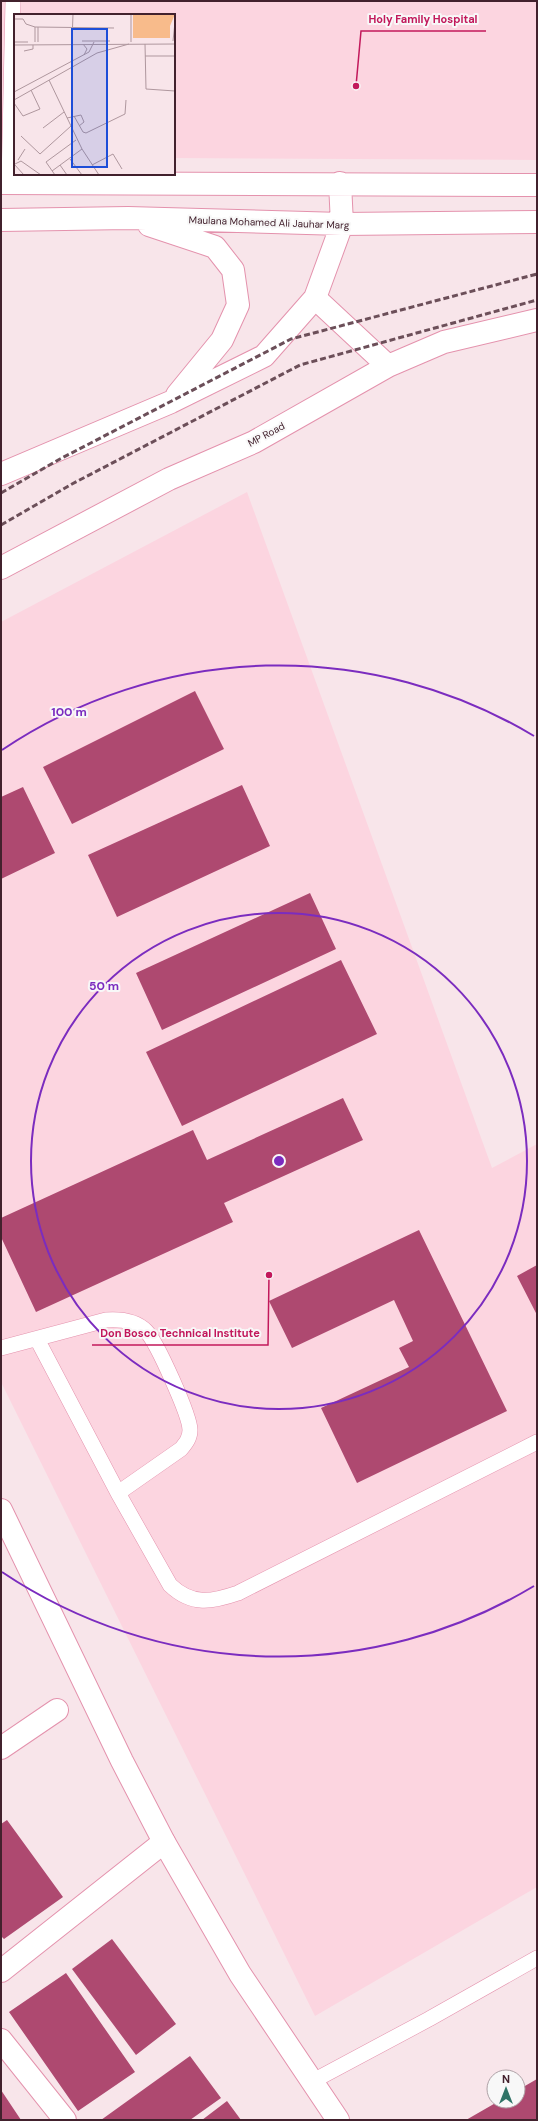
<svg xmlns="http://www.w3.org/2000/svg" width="538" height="2121" viewBox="0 0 538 2121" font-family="'DM Sans',sans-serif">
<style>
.built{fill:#fcd5e0}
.building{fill:#ae4970}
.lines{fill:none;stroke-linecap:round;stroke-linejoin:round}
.lane-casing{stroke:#e492ad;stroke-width:16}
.street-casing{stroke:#e492ad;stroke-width:24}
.secondary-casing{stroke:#e492ad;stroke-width:24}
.lane{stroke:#fff;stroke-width:15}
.street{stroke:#fff;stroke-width:22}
.secondary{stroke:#fff;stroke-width:22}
.rail{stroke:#6c4f59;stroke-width:3;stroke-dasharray:6 3;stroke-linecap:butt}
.ring{fill:none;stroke:#7b2cbf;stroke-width:2}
.labels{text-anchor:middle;stroke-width:4;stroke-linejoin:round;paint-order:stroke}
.street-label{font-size:10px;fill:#42212d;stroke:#f8f8f8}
.inset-road{fill:none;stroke:#af979e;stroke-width:1}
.view{fill:#1d4ed8;fill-opacity:0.15;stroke:#1d4ed8;stroke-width:2}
.inset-edge{fill:none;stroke:#42212d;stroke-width:2}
.centre{fill:#7b2cbf;stroke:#f8f8f8;stroke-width:2}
.ring-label{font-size:12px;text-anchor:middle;font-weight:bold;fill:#7b2cbf;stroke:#f8f8f8;stroke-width:4;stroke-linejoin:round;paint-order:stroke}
.leader{fill:none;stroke:#c2185b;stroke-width:1.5}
.callout-dot{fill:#c2185b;stroke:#f8f8f8;stroke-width:1.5}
.callout-label{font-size:11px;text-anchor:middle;font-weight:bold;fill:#c2185b;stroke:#f8f8f8;stroke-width:4;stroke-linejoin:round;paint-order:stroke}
</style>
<rect width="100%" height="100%" fill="#f8e5ea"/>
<path class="built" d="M1 1H537V160L174 158V15H15V158H1Z
M247 492 492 1168 537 1144V1887L315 2016 1 1382V622Z"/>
<path class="building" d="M195 691 224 749 72 824 43 767Z
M242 785 270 846 117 917 88 855Z
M23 787 55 853 1 879V797Z
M310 893 336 949 162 1030 136 973Z
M341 960 377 1034 182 1126 146 1052Z
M343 1098 363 1140 224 1203 233 1222 36 1312 1 1237V1218L193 1130 207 1160Z
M419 1230 507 1411 357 1483 321 1408 409 1367 399 1348 413 1341 394 1300 292 1348 269 1301Z
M537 1265V1315L517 1276Z
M7 1820 63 1897 4 1939 1 1936V1824Z
M112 1939 176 2024 136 2055 72 1969Z
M66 1973 135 2072 78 2111 9 2012Z
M190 2056 221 2098 190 2120H101Z
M537 2079V2120H466L499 2101H518V2090Z
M1 2090 21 2120H1Z
M227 2101 241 2120H202Z"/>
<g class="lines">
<g class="lane-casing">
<path id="lane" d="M9 183 13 1
M37 1339 118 1493 170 1585C192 1606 212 1602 238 1593L537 1442
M1 1348 106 1320C120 1319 136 1321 146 1331 157 1342 190 1416 190 1430 190 1438 186 1443 181 1449L118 1493
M313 2081 429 2019 537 1958"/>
</g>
<g class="street-casing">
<path id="street" d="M1 1748 57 1710
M1 1971 164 1842
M1 2040 65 2120"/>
</g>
<g class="secondary-casing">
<path id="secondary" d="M1 183 537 185
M1 220 128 218 342 224 537 222
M149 225 215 247 233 270 238 305 222 340 177 395
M315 298 388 366
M1 474 171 402 264 356 315 298 342 224 340 183
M1 568 169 479 254 442 388 366 444 342 537 320
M1 1510 122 1761 164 1842 240 1974 338 2120"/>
</g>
<use href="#lane" class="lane"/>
<use href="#street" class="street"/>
<use href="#secondary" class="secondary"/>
<path class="rail" d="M1 493 60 459 291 339 537 274
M1 525 72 484 300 365 537 300"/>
</g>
<g class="ring">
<circle cx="279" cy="1161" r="248"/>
<path d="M534 1586A496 496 0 0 1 2 1572M2 750A496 496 0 0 1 534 736"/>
</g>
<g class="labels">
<g class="street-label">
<text transform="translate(269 222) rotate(2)" y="4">Maulana Mohamed Ali Jauhar Marg</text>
<text transform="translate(266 434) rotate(-28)" y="4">MP Road</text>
</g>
</g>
<g transform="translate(14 14)">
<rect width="161" height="161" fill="#f8e5ea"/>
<path d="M119 0H161L156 12V24H119Z" fill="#f8bb8b"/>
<path class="inset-road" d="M117 0V28M0 5H9L12 10 21 13 100 14M58 27 59 0M68 27H96M159 27 161 8M0 28H14M21 28V13M24 28V13M69 30 73 35 70 41M131 30 132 75 161 77M0 31 161 30M10 37 19 35V31M131 42H161M35 66 68 135 85 161M0 78 75 38 80 28M0 86 83 39 115 30M0 89 9 102 26 95 17 76M60 102 69 118 72 119 111 100 112 86M53 104 67 101 70 108 65 112M29 114 50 98M7 122 26 140 57 112M56 145 68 161M4 146 11 135M0 150 10 161M1 150 7 147 27 161M46 151 53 161M78 151 99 140 108 155M38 157 68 135M41 161 32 148 62 126"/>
<path class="view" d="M58 15H93V153H58Z"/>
<rect width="161" height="161" class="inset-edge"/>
</g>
<circle cx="279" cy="1161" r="6" class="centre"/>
<g class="ring-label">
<text x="69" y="716">100 m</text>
<text x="104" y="990">50 m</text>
</g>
<path class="leader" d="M356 86L361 31H486M269 1275L268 1345H92"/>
<g class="callout-dot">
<circle cx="356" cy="86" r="4"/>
<circle cx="269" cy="1275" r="4"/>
</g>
<g class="callout-label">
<text x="423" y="23">Holy Family Hospital</text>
<text x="180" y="1337">Don Bosco Technical Institute</text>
</g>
<rect width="538" height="2121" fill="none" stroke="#42212d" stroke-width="4"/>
<g transform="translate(506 2089)"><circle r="19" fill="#f8f8f8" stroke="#afa2a7"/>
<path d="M0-3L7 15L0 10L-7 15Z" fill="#307467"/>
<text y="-6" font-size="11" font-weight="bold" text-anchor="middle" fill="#42212d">N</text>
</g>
</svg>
